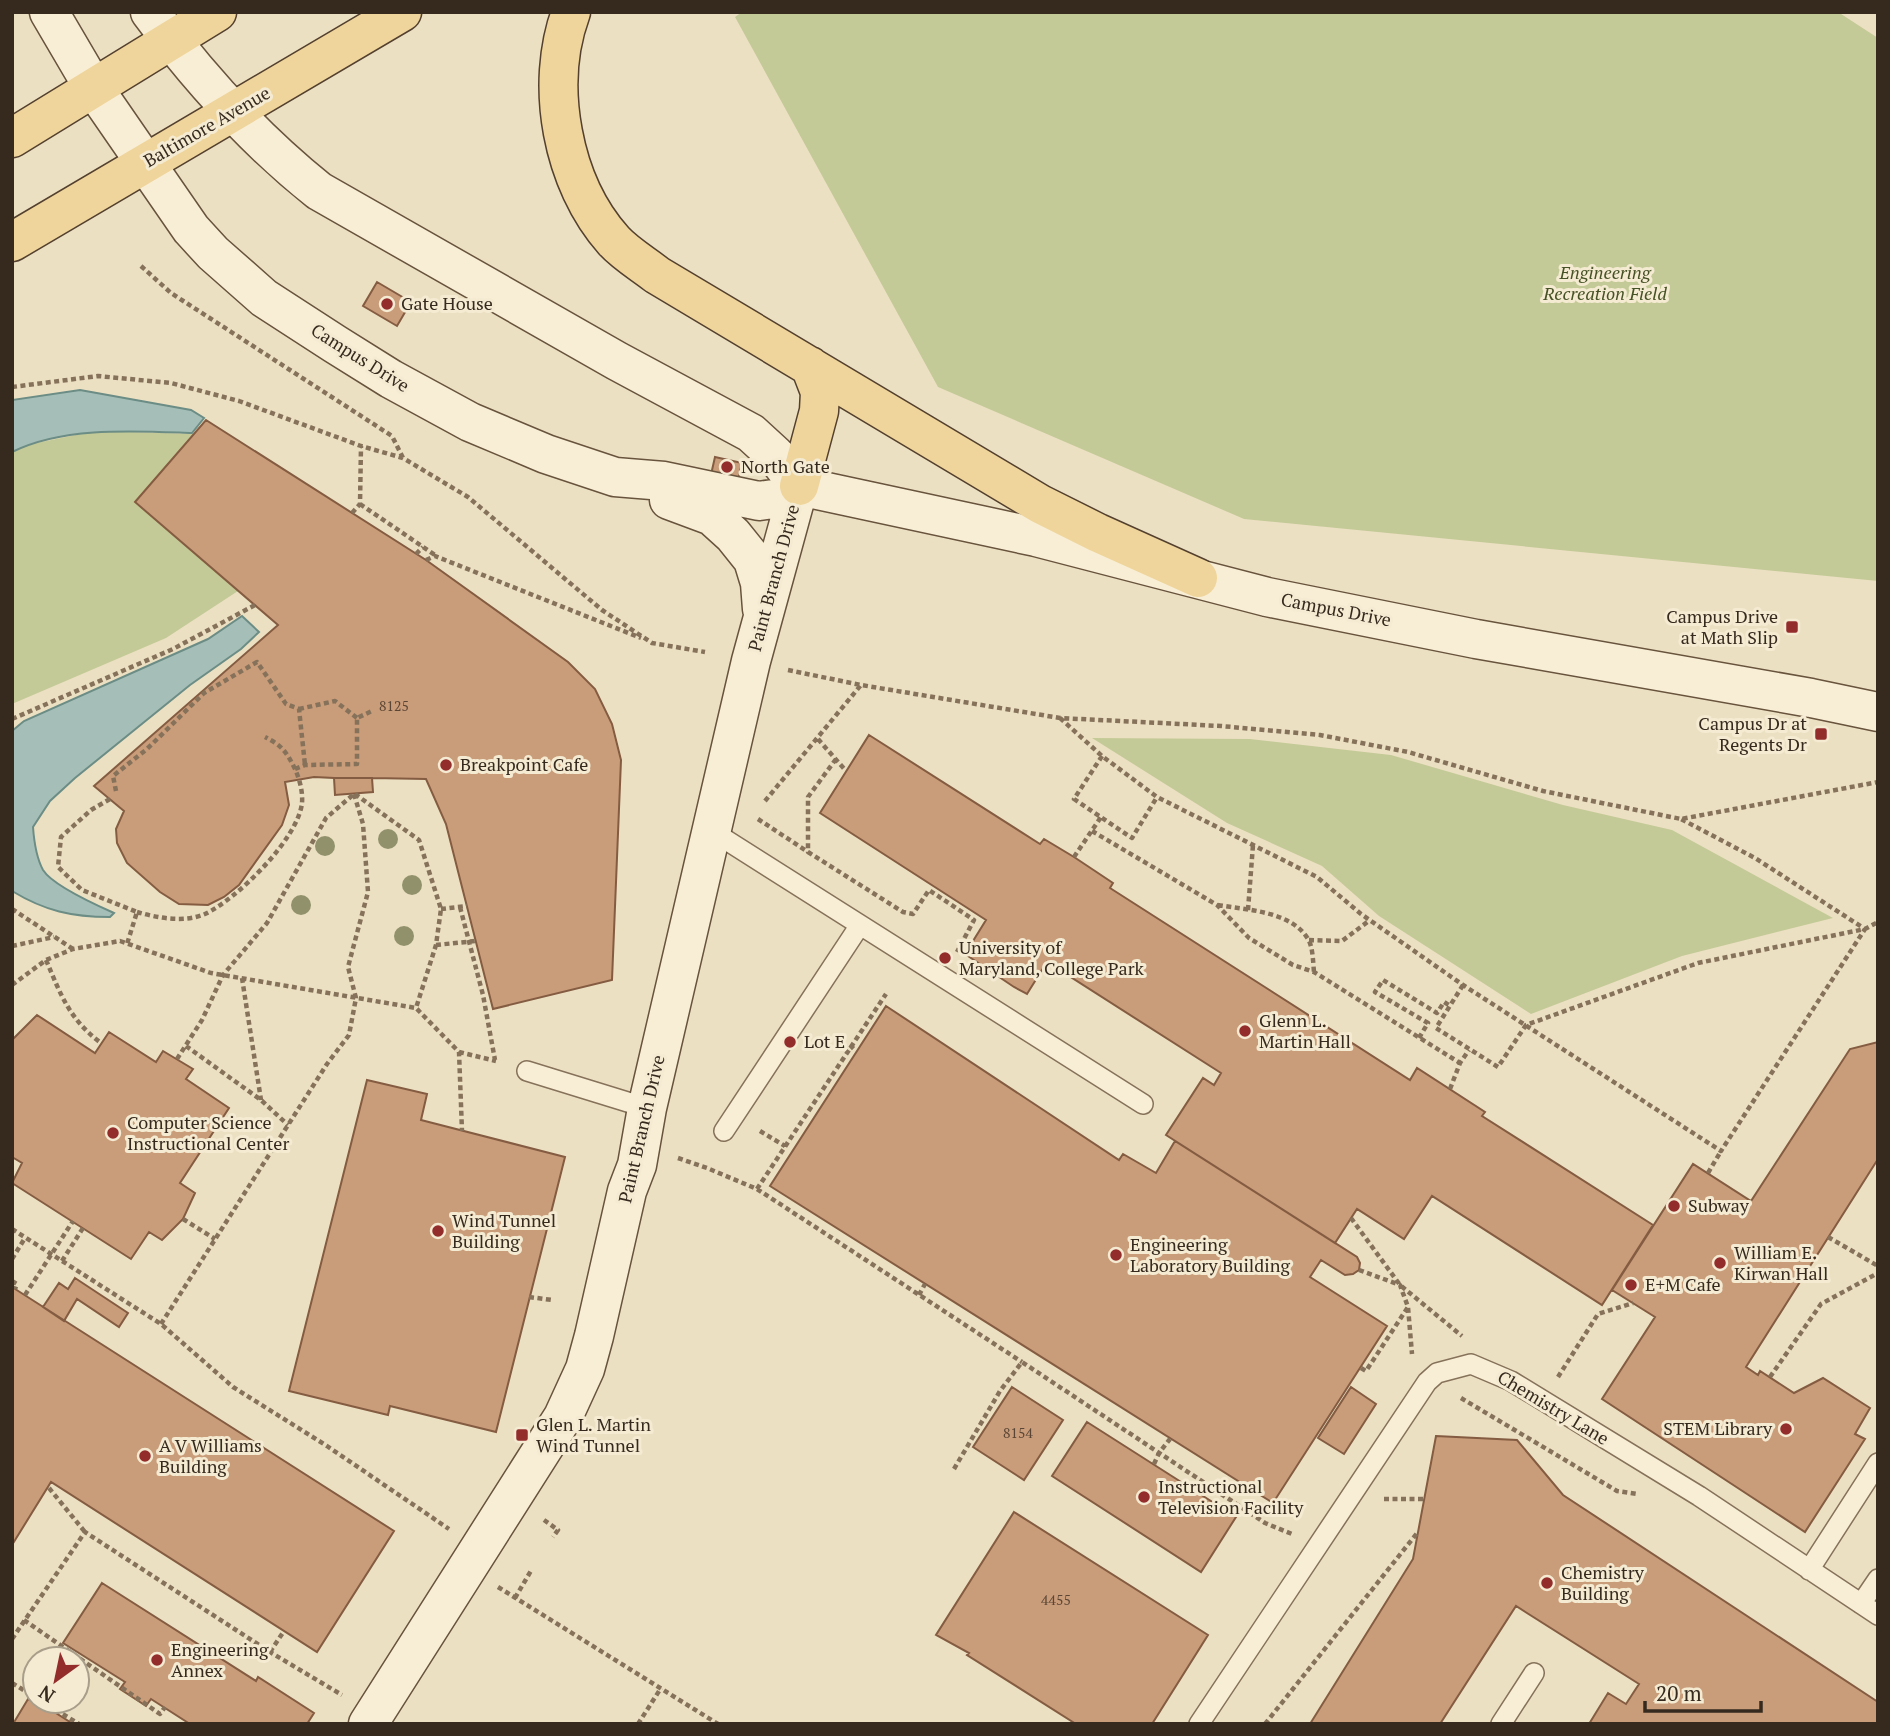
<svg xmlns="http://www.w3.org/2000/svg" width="1890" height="1736" viewBox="0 0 1890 1736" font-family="'PT Serif',serif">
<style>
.green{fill:#c4ca97}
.water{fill:#a5bfb8;stroke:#6c8d85;stroke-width:2}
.building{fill:#c99c7a;stroke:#845c41;stroke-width:2}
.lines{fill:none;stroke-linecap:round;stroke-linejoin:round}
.lane-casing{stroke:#86725a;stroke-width:22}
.secondary-casing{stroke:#68533d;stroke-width:41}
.primary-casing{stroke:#54402e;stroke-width:41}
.path{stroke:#86725a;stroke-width:4.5;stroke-dasharray:5 3.5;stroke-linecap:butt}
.lane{stroke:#f8eed6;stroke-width:19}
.secondary{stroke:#f8eed6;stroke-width:38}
.primary{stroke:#efd59b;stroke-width:38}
.path-bridge{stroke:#86725a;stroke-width:4.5;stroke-dasharray:5 3.5;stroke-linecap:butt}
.tree{fill:#91926c}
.poi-dot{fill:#932d2c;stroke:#f4ebd2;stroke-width:2.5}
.labels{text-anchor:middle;stroke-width:6;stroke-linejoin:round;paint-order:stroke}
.number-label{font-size:14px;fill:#5b4635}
.street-label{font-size:18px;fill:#362a1e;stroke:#f4ebd2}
.park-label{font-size:18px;font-style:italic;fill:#465225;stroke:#f4ebd2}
.poi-label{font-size:18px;fill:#362a1e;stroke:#f4ebd2;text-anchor:start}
</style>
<rect width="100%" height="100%" fill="#ece0c3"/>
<path class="green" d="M742 12H1838L1878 38V581L1244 519 938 387 735 17Z
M95 431 194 434 135 502 238 591 166 638 12 704V452L27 445Z
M1092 738 1250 739 1391 755 1563 805 1672 830 1833 918 1682 956 1531 1014 1379 916 1322 866 1227 823Z"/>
<path class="water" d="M80 390 191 410 204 418 192 433C136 431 64 426 12 452V400Z
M242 616 259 632 241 649 190 685 75 778 50 801 33 827C34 841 36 857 43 870 53 886 96 905 114 913L110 917C72 917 45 911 12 891V731L24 721 208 639Z"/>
<path class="building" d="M377 282 411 302 397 326 363 306Z
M206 420 426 560 568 662 595 689 612 724 621 760 612 980 493 1009 446 824 426 779 372 778 373 792 335 795 334 778 314 777 285 782 289 805 282 825 239 885 224 897 208 905 179 904 160 892 127 863 117 843 116 829 124 811 94 786 278 625 135 502Z
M715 457 742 463 737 485 710 479Z
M869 735 1040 844 1044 839 1074 857 1113 883 1110 888 1410 1080 1417 1068 1485 1112 1482 1116 1653 1225 1602 1305 1432 1196 1404 1239 1357 1209 1335 1243 1166 1135 1203 1078 1214 1085 1221 1073 1047 962 1027 994 1014 987 965 954 986 920 820 813Z
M334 778H372L373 792 335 795Z
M886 1006 1119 1160 1123 1154 1156 1173 1175 1141 1357 1257 1360 1263 1359 1270 1353 1274 1345 1275 1321 1260 1310 1277 1387 1326 1273 1503 770 1186Z
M37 1015 95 1053 109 1032 156 1062 163 1051 193 1069 186 1079 229 1108 180 1183 195 1193 183 1219 162 1240 149 1232 131 1259 12 1183 22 1163 12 1157V1040Z
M1878 1042V1159L1746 1367 1758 1375 1760 1371 1794 1393 1823 1378 1870 1408 1855 1434 1865 1439 1805 1532 1602 1399 1655 1317 1612 1290 1693 1164 1751 1201 1850 1049Z
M367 1080 427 1094 421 1120 565 1157 496 1432 390 1406 388 1415 289 1391Z
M75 1278 128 1313 119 1327 77 1299 64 1321 43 1307 59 1283 68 1289Z
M12 1287 394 1531 317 1652 51 1482 12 1545Z
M1012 1387 1063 1420 1024 1480 973 1447Z
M1351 1387 1376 1404 1344 1454 1318 1438Z
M1087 1422 1236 1517 1201 1572 1052 1476Z
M1436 1436 1517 1440 1563 1495 1878 1702V1724H1589L1608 1693 1626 1704 1639 1684 1516 1606 1440 1724H1310L1413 1559Z
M1014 1512 1208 1635 1152 1724H1076L967 1655 969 1653 936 1635Z
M102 1583 256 1681 258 1677 314 1713 307 1724H190L151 1699 146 1706 120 1689 125 1682 63 1643Z
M28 1699 32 1701 34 1699 73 1724H13Z"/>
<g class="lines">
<g class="lane-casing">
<path id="lane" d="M712 831 1143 1104
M527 1071 647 1108
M724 1131 860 925
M1809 1570 1878 1463
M1861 1604 1878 1579
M1199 1724 1427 1382 1437 1373 1471 1364 1511 1381 1699 1496 1878 1615
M1501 1724 1534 1673"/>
</g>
<g class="secondary-casing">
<path id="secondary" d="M49 12 93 87 191 229 213 253 264 298 335 344 391 379 470 422 546 454 615 477 664 481 759 501 780 498 799 486
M150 12C199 78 255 140 319 191L617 361 751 433 775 455 799 486 1036 537 1267 597 1476 639 1811 698 1878 712
M669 500 712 516 733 535 753 560 760 583 762 609
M368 1724 563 1417 585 1369 594 1336 627 1191 637 1165 647 1108 751 661 799 486"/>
</g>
<g class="primary-casing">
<path id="primary" d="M571 12C544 85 562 183 614 241 626 254 643 264 657 275L1040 504 1098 533 1198 578
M12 138 217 12
M12 242 402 12
M799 486 819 411 820 392 810 366"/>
</g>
<path class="path" d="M141 266 171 293 392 436 403 458
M12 387 98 376 171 383 239 401 361 446 403 458 468 497 602 610 652 643 705 652
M360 504 435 555
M352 513 360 504 361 446
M416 554 423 547
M426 560 435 556 641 638
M788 670 861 685 1060 718 1221 726 1320 735 1408 752 1543 791 1681 819 1878 782
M299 709 335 701 357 718
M1060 718 1102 756 1157 797 1317 877 1361 914 1463 985 1721 1151 1865 929 1755 858 1681 819
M12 719 173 649 255 605
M818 739 846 771
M1102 756 1074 799 1132 838 1157 797
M836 759 808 797V852L903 912 913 914 929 890 974 920 957 952
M295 769 305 765 357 764V718L372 711
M116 791 113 776 147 749 204 693 257 662 286 704 299 709 305 765
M355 794 419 840 441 909 436 945 416 1008 459 1052 462 1131
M110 799 91 810 61 837 58 867 82 890 137 912 127 944
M765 801 861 685
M758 819 808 852
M1092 831 1217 905 1249 938 1293 965 1314 972 1460 1063
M1074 857 1101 817
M1218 905C1247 910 1291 911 1308 939 1313 947 1313 962 1314 972
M460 907 483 995 495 1060
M12 909 73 949
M441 909 467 906
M1248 910 1253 845
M137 912C158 918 184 923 205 914 237 899 298 839 302 803 303 791 299 777 294 767 286 751 281 745 265 737
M1309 940 1342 941 1370 920
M436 945 475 941
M12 946 54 937
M46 960C61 995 69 1019 101 1043
M242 978 261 1100
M12 985 46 960 73 949 120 941 211 973 416 1008
M1463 985 1436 1028 1498 1067 1526 1025 1698 963 1865 929 1878 922
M1419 1038 1428 1023 1375 992 1383 980 1437 1013 1444 1002 1450 1006
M850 1045 856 1051
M186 1046 261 1100 288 1125
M459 1052 496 1061
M177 1059 202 1020 223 975 267 923 326 818 354 794
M1450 1089 1460 1063 1469 1050
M760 1131 785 1146
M678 1158 707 1168 757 1189 1022 1362
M1708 1173 1721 1151
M757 1189 886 994
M1351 1218 1400 1285 1462 1336
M183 1219 215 1239
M12 1229 161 1324 233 1387 327 1446 449 1529
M1828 1237 1878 1266
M12 1259 25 1238
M62 1261 83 1228
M1359 1270 1400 1285 1408 1307 1412 1354
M12 1281 17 1284 15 1289
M919 1295 925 1284
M529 1297 552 1300
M161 1324 327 1064 349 1035 356 998 348 967 368 892 363 824 354 794
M1361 1368 1366 1371 1408 1307
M1558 1377 1598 1314 1633 1303
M1770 1377 1821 1304 1878 1273
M1461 1398 1617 1491 1637 1494
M1154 1464 1159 1453 1170 1439
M954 1469 1000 1391 1022 1362 1265 1523 1292 1534
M49 1488 85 1532
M1384 1499H1425
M544 1520 558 1530 553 1537
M498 1587 718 1724
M515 1598 532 1569
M24 1620 160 1714 165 1707
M12 1639 85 1532 270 1652 342 1695
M270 1652 284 1631
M12 1683 35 1697
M41 1701 79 1724
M638 1724 661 1688
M1265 1724 1418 1532"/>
<use href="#lane" class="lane"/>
<use href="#secondary" class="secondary"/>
<use href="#primary" class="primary"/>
<path class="path-bridge" d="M25 1295 73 1221"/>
</g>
<g class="tree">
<circle cx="388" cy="839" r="10"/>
<circle cx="325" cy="846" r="10"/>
<circle cx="412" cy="885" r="10"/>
<circle cx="301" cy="905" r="10"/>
<circle cx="404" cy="936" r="10"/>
</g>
<g class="poi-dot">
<circle cx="387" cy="304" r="7"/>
<circle cx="727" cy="467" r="7"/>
<rect x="1785" y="620" width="14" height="14" rx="3.5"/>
<rect x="1814" y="727" width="14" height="14" rx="3.5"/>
<circle cx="446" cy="765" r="7"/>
<circle cx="945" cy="958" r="7"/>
<circle cx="1245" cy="1031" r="7"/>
<circle cx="790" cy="1042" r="7"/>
<circle cx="113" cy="1133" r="7"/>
<circle cx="1674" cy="1206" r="7"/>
<circle cx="438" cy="1231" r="7"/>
<circle cx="1116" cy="1255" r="7"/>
<circle cx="1720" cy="1263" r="7"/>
<circle cx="1631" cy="1285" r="7"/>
<circle cx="1786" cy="1429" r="7"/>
<rect x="515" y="1428" width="14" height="14" rx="3.5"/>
<circle cx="145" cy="1456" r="7"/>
<circle cx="1144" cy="1497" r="7"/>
<circle cx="1547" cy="1583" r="7"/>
<circle cx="157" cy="1660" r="7"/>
</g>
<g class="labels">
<g class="number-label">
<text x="394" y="711">8125</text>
<text x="1018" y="1438">8154</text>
<text x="1056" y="1605">4455</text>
</g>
<g class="street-label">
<text transform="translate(207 127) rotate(-30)" y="6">Baltimore Avenue</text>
<text transform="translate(360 358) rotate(32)" y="6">Campus Drive</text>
<text transform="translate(774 578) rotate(-75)" y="6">Paint Branch Drive</text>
<text transform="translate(1336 610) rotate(11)" y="6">Campus Drive</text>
<text transform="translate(642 1129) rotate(-77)" y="6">Paint Branch Drive</text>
<text transform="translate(1553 1408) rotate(31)" y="6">Chemistry Lane</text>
</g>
<g class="park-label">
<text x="1605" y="279">Engineering<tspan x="1605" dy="21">Recreation Field</tspan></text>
</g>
<g class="poi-label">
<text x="401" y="310">Gate House</text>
<text x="741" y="473">North Gate</text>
<text x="1778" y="623" text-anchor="end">Campus Drive<tspan x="1778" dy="21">at Math Slip</tspan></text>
<text x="1807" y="730" text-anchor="end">Campus Dr at<tspan x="1807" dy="21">Regents Dr</tspan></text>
<text x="460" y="771">Breakpoint Cafe</text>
<text x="959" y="954">University of<tspan x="959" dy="21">Maryland, College Park</tspan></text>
<text x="1259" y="1027">Glenn L.<tspan x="1259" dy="21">Martin Hall</tspan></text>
<text x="804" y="1048">Lot E</text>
<text x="127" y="1129">Computer Science<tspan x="127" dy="21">Instructional Center</tspan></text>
<text x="1688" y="1212">Subway</text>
<text x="452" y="1227">Wind Tunnel<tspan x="452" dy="21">Building</tspan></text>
<text x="1130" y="1251">Engineering<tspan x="1130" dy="21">Laboratory Building</tspan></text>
<text x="1734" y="1259">William E.<tspan x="1734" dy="21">Kirwan Hall</tspan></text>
<text x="1645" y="1291">E+M Cafe</text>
<text x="536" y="1431">Glen L. Martin<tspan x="536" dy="21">Wind Tunnel</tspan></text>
<text x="1772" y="1435" text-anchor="end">STEM Library</text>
<text x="159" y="1452">A V Williams<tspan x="159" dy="21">Building</tspan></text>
<text x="1158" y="1493">Instructional<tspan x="1158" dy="21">Television Facility</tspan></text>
<text x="1561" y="1579">Chemistry<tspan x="1561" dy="21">Building</tspan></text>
<text x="171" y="1656">Engineering<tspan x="171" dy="21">Annex</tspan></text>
</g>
</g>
<rect width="1890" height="1736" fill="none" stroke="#362a1e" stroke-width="28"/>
<g transform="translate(56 1680) rotate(213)"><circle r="33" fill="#f4ebd2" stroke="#a89e8a" stroke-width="2"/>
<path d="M0-5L12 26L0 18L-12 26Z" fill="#932d2c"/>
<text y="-10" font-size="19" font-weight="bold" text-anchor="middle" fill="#362a1e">N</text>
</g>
<path d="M1645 1701v10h116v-10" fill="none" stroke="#362a1e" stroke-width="3.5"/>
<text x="1656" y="1701" font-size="21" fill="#362a1e" stroke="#f4ebd2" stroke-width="5" paint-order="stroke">20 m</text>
</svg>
